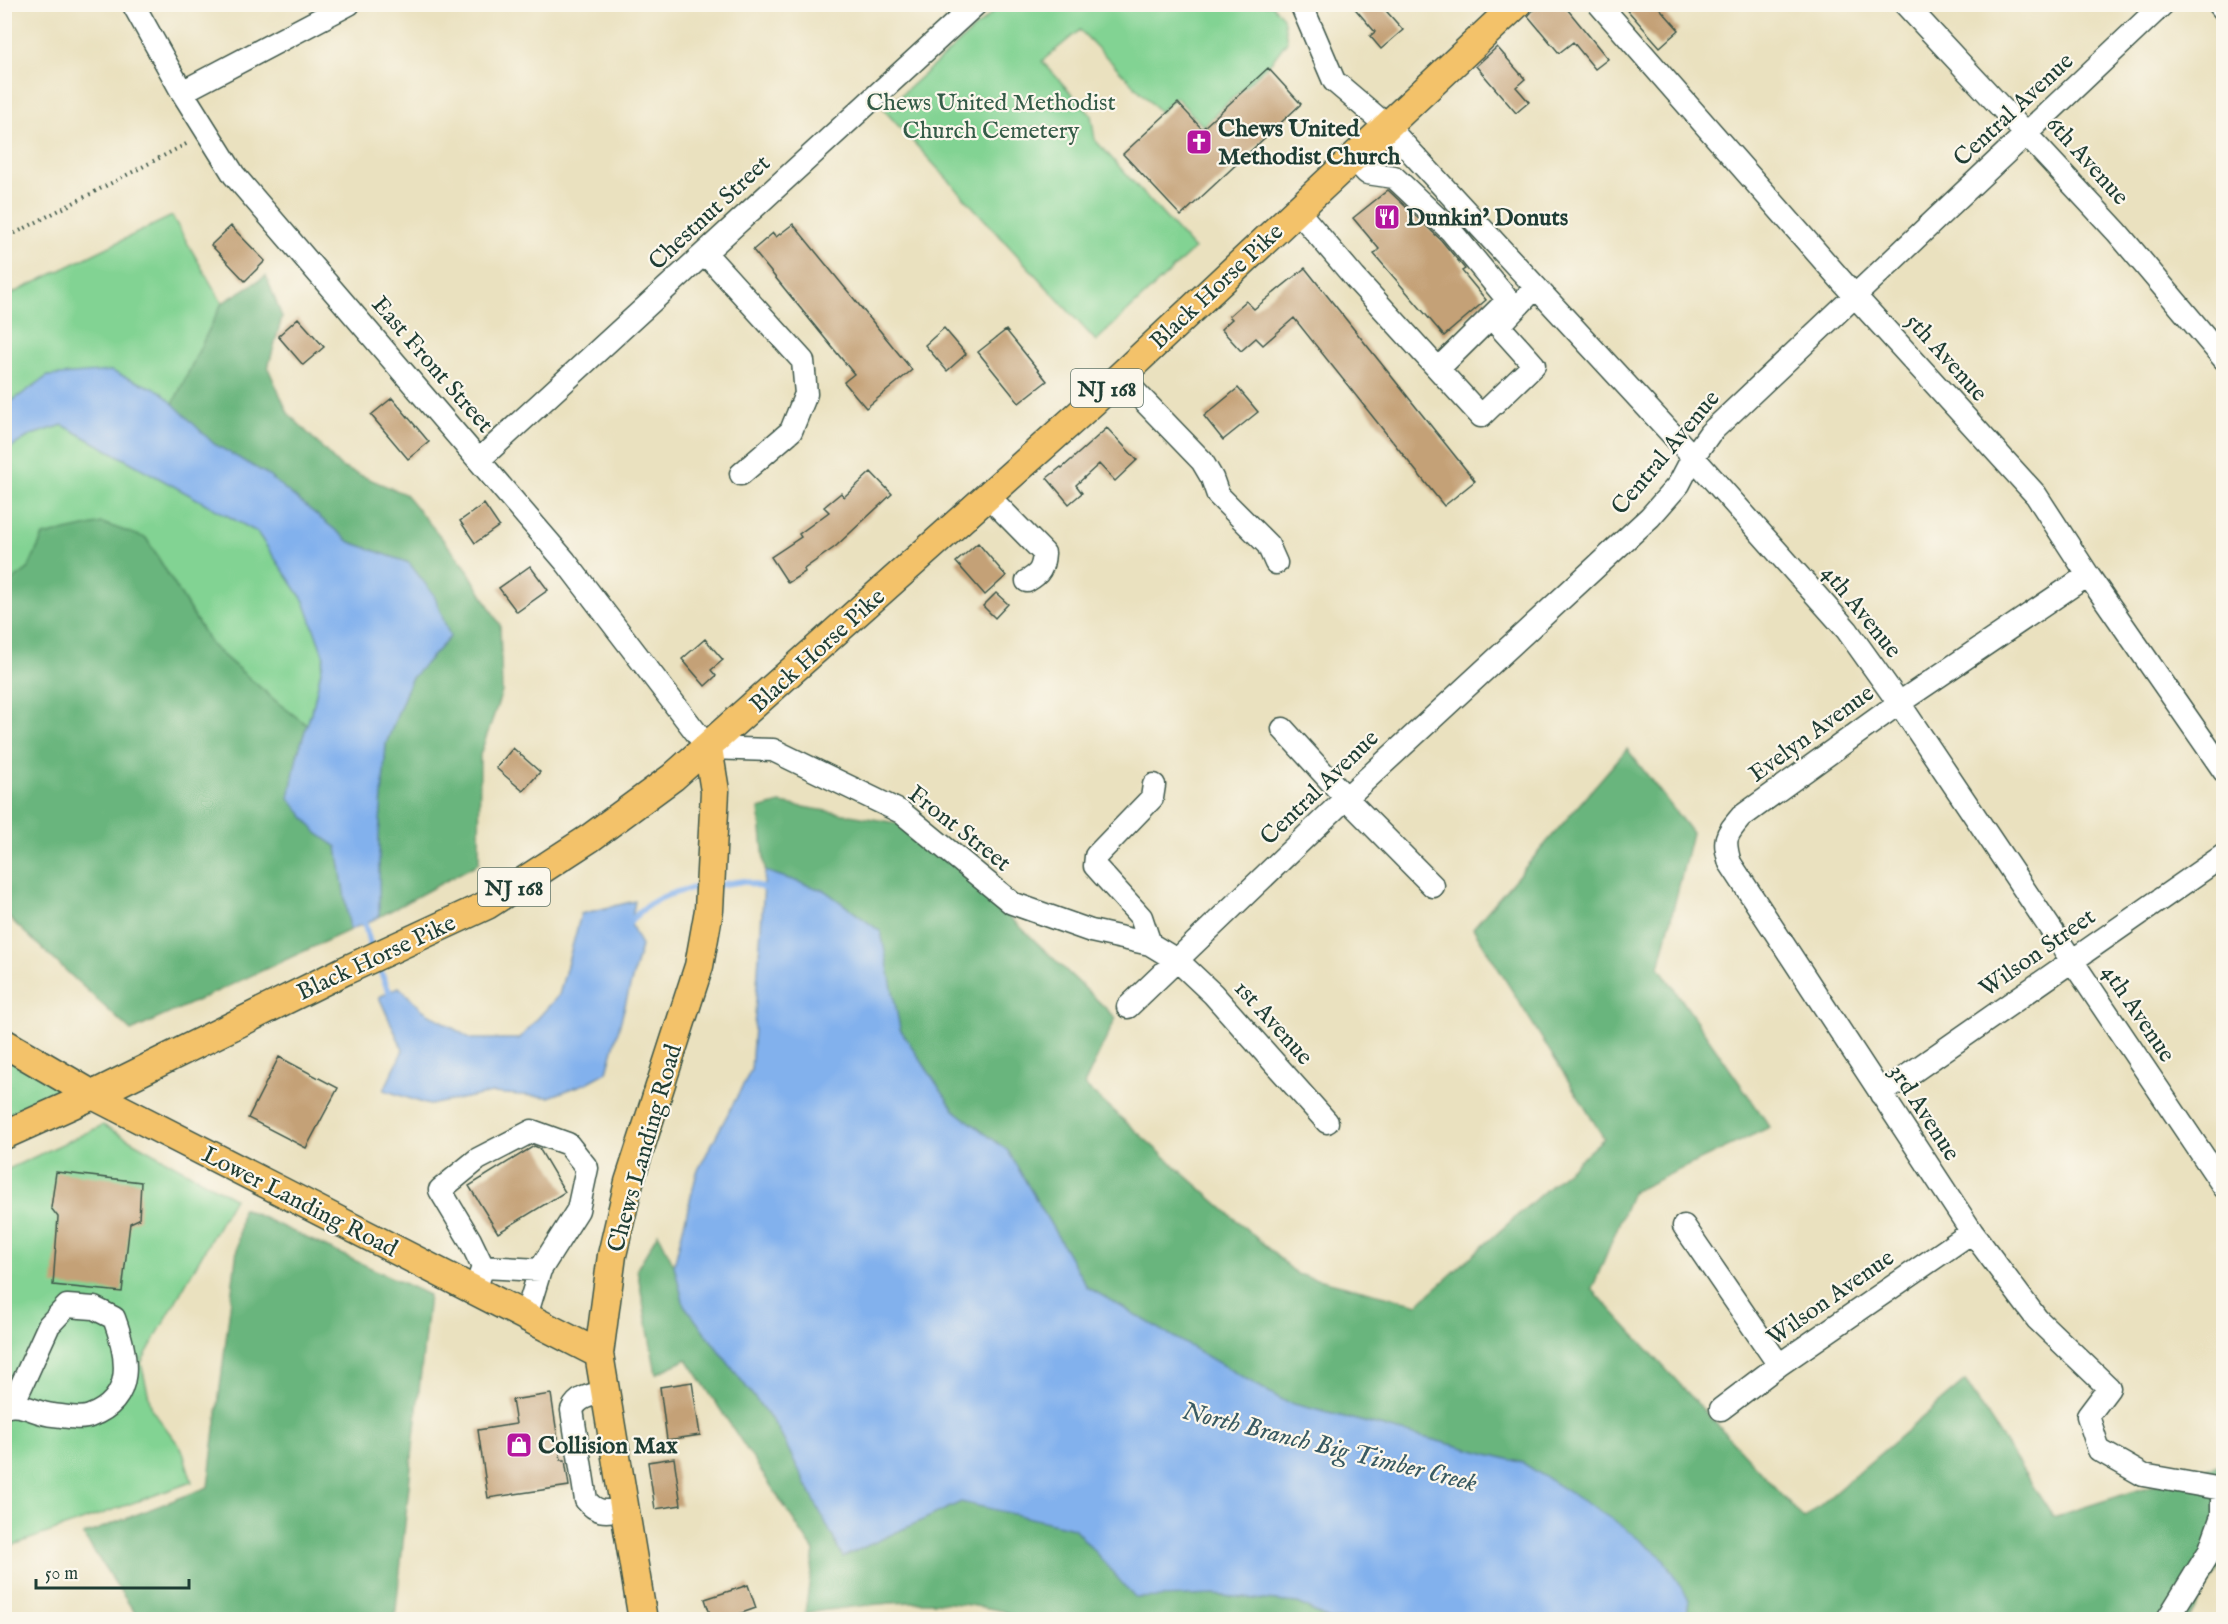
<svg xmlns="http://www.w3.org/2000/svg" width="2228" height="1624" viewBox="0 0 2228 1624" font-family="'IM FELL English',serif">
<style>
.green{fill:#82d393;stroke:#508864;stroke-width:1.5}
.forest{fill:#69b57d;stroke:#447958;stroke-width:1.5}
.water{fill:#82b1ed;stroke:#507790;stroke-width:1.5}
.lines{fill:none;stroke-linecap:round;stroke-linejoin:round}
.stream{stroke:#82b1ed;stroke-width:6}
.building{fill:#c4a177}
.minor-casing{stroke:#3d5649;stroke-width:25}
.major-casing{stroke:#3d5649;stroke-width:31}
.path{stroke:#3d5649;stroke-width:4;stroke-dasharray:1.5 4.5;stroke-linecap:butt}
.minor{stroke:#fff;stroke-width:22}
.major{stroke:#f3c26a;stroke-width:28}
.labels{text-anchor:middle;stroke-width:4.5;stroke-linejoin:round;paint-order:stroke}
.shield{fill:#fbf7ec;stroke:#61756b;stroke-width:1.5}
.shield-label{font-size:22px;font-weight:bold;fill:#1f3d34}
.park-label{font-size:24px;fill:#335b47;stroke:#fbf7ec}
.street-label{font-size:24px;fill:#1f3d34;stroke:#fbf7ec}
.poi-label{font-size:24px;font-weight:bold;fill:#1f3d34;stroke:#fbf7ec;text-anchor:start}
.water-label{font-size:26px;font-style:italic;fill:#385a62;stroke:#fbf7ec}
</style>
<rect width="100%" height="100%" fill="#fbf7ec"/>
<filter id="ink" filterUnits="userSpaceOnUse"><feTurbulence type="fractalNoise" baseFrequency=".0167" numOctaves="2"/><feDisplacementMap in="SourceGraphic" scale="12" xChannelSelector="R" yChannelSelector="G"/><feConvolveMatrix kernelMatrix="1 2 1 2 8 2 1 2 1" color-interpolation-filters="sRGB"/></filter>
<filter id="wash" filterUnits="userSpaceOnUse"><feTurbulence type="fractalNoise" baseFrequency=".008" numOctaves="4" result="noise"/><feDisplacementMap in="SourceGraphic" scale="24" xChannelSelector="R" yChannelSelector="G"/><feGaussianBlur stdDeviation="1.35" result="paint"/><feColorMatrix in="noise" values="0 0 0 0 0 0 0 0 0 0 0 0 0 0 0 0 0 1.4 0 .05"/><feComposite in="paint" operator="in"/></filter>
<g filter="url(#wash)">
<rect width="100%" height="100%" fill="#eae1bf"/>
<path class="green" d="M1272 5 1283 17 1287 41 1273 60 1203 126 1176 97 1160 112 1080 30 1042 61 1091 115 1095 140 1194 249 1096 341 884 110 1001 5Z
M172 216 222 303 173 404 160 391 48 376 5 406V297Z
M63 425 257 532 304 601 324 656 314 703 307 725 278 703 212 646 146 538 43 536 28 569 5 587 4 451 31 435Z
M5 1043 93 1095 5 1135Z
M103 1125 234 1198 141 1363 152 1410 182 1449 192 1482 5 1548 4 1171Z"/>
<path class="forest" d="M266 276 282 317 268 368 288 413 341 467 405 494 465 566 500 625 502 692 480 755 479 863 379 917V835L386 744 411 679 450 637 409 563 350 542 265 473 214 444 173 404 222 303Z
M102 523 146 538 212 646 278 703 307 725 297 756 317 833 337 847 350 930 131 1031 5 914 4 587 28 569 43 536Z
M1627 749 1692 833 1659 967 1770 1127 1632 1192 1592 1289 1804 1519 1965 1381 2053 1517 2223 1463V1561L2188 1619H1686L1689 1600 1523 1463 1286 1402 1087 1287 1008 1151 954 1110 900 1029 881 932 825 891 765 871 759 809 780 803 914 826 1116 1018 1084 1085 1297 1274 1418 1304 1604 1138 1473 928Z
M242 1208 429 1295 395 1619H139L83 1535 208 1487Z
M658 1233 674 1265 684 1305 777 1427 843 1557 961 1502 1074 1528 1135 1597 1214 1595 1298 1603 1329 1619 1020 1620C1009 1611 995 1609 981 1607 923 1596 863 1605 805 1613L814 1551 687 1359 656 1374 637 1269Z"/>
<path class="water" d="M111 371 160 391 214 444 265 473 350 542 409 563 434 595 450 637 411 679 386 744 379 835V917L350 930 337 847 317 833 289 798 297 756 314 703 324 657 304 601 257 532 63 425 31 435 5 451V406L48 376Z
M765 871 825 891 881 932 900 1029 954 1110 1008 1151 1087 1287 1286 1402 1523 1463 1618 1523 1663 1558 1689 1600 1686 1619 1329 1620 1298 1603 1214 1595 1135 1598 1074 1528 961 1502 843 1557 777 1427 684 1305 674 1265 697 1172 751 1070Z
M635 901 631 924 641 946 607 1072 587 1083 549 1097 492 1093 429 1105 384 1090 403 1050 379 997 399 987 423 1010 471 1039H519L559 995 581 914Z"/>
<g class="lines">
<path class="stream" d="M718 885 744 881 769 890
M363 918 372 951
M626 927C645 901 671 891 702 887
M377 964 392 998"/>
</g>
<g id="blocks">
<path class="building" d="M1351 4H1380L1403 30 1381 49 1370 36 1375 32Z
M1539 4H1563L1608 59 1595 69 1573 42 1559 53 1528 16Z
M1622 4H1656L1679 30 1660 47Z
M1497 47 1525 79 1516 87 1529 102 1516 113 1476 66Z
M1268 68 1301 104 1181 216 1123 154 1178 103 1202 129Z
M1388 190 1441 240 1465 269 1462 271 1486 300 1444 336 1374 254 1379 249 1353 218Z
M793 224 912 370 866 408 844 382 854 374 753 250 773 233 776 237Z
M231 226 265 261 245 281 211 245Z
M1305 268 1475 481 1444 506 1294 318 1263 345 1256 338 1241 351 1221 329 1232 319 1229 316 1246 301 1254 309Z
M298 318 324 347 303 365 278 336Z
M944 328 966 354 947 371 925 345Z
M1006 330 1047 381 1019 403 978 352Z
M1238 388 1258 412 1223 440 1204 416Z
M392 398 429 442 408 459 371 415Z
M1107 428 1137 460 1115 481 1099 464 1076 485 1082 493 1069 504 1047 478 1061 467 1062 468Z
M871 472 892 494 835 547 804 569 805 572 788 583 771 557 801 537 799 534 829 512 824 507 841 493 844 497Z
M484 504 499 526 475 543 460 521Z
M978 543 1006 576 985 595 956 562Z
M530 566 548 590 517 612 499 588Z
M996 593 1008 604 995 618 983 606Z
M705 639 723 660 711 670 716 676 705 686 682 659Z
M513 748 540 772 523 791 496 768Z
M279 1057 338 1088 306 1148 248 1118Z
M534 1146 539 1148 565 1192 498 1233 469 1186Z
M56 1172 141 1182 139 1219 130 1223 122 1292 53 1285 58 1217 51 1208Z
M692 1382 700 1435 667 1440 660 1387Z
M551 1394 561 1460H565L569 1486 488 1498 478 1430 516 1424 512 1400Z
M674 1458 681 1505 655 1509 648 1462Z
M748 1585 756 1608 722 1620H712L705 1599Z"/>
</g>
</g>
<g filter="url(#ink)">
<use href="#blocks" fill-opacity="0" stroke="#3d5649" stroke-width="1.5"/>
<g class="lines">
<g class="minor-casing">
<path id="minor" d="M133 4 182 92 234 175 565 561 708 748 773 750 901 812 1012 903 1091 931 1150 944 1178 961 1213 994 1327 1122
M1301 4 1334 81 1387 126 1693 457 1847 630 1899 703 2224 1187
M1599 4 1854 295 2036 495 2088 575 2224 771
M1905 4 2117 232 2224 359
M2219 4 2224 10
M182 92 349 4
M1353 158 1367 173 1394 177 1451 231 1508 300 1438 369
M1297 210 1355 278 1481 416 1534 365 1499 326 1536 287
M705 253 803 361 806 394 791 431 741 474
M1120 376 1202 461 1212 478 1218 495 1268 545 1276 563
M480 459 976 4
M988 496 1044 553C1043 568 1040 574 1027 581
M2088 575 1899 703 1741 817C1725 836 1723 839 1730 863L1972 1232 2037 1319 2109 1388 2088 1416 2099 1450 2143 1475 2222 1489
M1283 729 1346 798 1433 886
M1150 944 1141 917 1095 866 1096 856 1152 798 1154 785
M1128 1007 1346 798 1650 517 1679 484 1693 457 1710 433 2163 4
M1881 1094 2224 855
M1684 1226 1779 1365
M483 1267 540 1270
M475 1290 483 1267 470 1240 440 1190 478 1159 532 1131 568 1144 587 1168 578 1210 540 1270 526 1316
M606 1392C592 1395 578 1396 572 1410L586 1500C598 1515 608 1511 626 1509
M4 1407C21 1401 36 1414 53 1415 63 1416 81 1420 90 1416 136 1399 128 1356 114 1318L94 1308 67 1306 49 1325 13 1404
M1721 1409 1779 1365 1972 1232
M2167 1620 2209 1552 2222 1516V1489"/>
</g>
<g class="major-casing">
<path id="major" d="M4 1043 93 1095 599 1354
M4 1135 93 1095 344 971 487 905 590 838 673 777 1093 402 1517 4
M643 1620 599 1354 612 1255 629 1182 699 966 709 910 715 791 708 748"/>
</g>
<path class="path" d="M4 239 190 142"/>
<use href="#minor" class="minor"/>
<use href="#major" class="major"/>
</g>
</g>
<defs>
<g id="church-square" transform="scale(1.35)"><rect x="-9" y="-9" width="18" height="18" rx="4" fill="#b5179e" stroke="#fbf7ec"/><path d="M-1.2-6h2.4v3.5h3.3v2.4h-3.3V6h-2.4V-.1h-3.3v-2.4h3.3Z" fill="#fff"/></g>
<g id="restaurant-square" transform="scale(1.35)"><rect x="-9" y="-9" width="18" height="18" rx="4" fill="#b5179e" stroke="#fbf7ec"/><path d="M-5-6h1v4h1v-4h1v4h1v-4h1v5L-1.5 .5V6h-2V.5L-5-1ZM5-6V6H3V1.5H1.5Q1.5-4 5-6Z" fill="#fff"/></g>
<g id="shop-square" transform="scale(1.35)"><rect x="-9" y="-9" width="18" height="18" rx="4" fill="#b5179e" stroke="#fbf7ec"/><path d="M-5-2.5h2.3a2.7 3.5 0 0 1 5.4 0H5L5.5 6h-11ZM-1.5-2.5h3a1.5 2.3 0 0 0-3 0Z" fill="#fff"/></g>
</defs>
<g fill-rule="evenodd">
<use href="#church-square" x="1199" y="142"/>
<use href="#restaurant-square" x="1387" y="217"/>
<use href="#shop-square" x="519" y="1445"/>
</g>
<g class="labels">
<g class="shield">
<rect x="1071" y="369" width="72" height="38" rx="4.5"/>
<rect x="478" y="868" width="72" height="38" rx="4.5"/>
</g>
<g class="shield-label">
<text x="1107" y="396">NJ 168</text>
<text x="514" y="895">NJ 168</text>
</g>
<g class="park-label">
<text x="991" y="110">Chews United Methodist<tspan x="991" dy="28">Church Cemetery</tspan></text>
</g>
<g class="street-label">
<text transform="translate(2013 109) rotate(-43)" y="8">Central Avenue</text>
<text transform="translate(2088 160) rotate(48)" y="8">6th Avenue</text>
<text transform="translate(709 212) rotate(-43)" y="8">Chestnut Street</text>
<text transform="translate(1216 286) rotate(-43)" y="8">Black Horse Pike</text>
<text transform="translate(1947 357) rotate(48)" y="8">5th Avenue</text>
<text transform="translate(433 364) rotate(49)" y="8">East Front Street</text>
<text transform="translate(1665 452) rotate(-50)" y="8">Central Avenue</text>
<text transform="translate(1862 611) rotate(51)" y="8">4th Avenue</text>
<text transform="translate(817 650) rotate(-42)" y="8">Black Horse Pike</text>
<text transform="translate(1811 733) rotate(-36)" y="8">Evelyn Avenue</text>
<text transform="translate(1319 787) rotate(-44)" y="8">Central Avenue</text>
<text transform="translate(960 828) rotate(38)" y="8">Front Street</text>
<text transform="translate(2037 952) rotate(-35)" y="8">Wilson Street</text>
<text transform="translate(376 957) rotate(-25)" y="8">Black Horse Pike</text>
<text transform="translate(2139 1013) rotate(56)" y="8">4th Avenue</text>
<text transform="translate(1274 1022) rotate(48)" y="8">1st Avenue</text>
<text transform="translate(1925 1112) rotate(57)" y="8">3rd Avenue</text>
<text transform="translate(644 1148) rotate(-74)" y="8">Chews Landing Road</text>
<text transform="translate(300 1201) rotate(27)" y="8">Lower Landing Road</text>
<text transform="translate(1830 1297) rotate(-35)" y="8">Wilson Avenue</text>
</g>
<g class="poi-label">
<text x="1218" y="136">Chews United<tspan x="1218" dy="28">Methodist Church</tspan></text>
<text x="1406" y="225">Dunkin' Donuts</text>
<text x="538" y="1453">Collision Max</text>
</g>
<g class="water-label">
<text transform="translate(1330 1446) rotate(14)" y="9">North Branch Big Timber Creek</text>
</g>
</g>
<rect width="2228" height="1624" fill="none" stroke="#fbf7ec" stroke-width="24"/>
<path d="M36 1579v9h153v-9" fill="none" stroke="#1f3d34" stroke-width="3"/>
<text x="45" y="1579" font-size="18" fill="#1f3d34" stroke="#fbf7ec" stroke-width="4.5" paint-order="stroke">50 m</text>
</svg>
